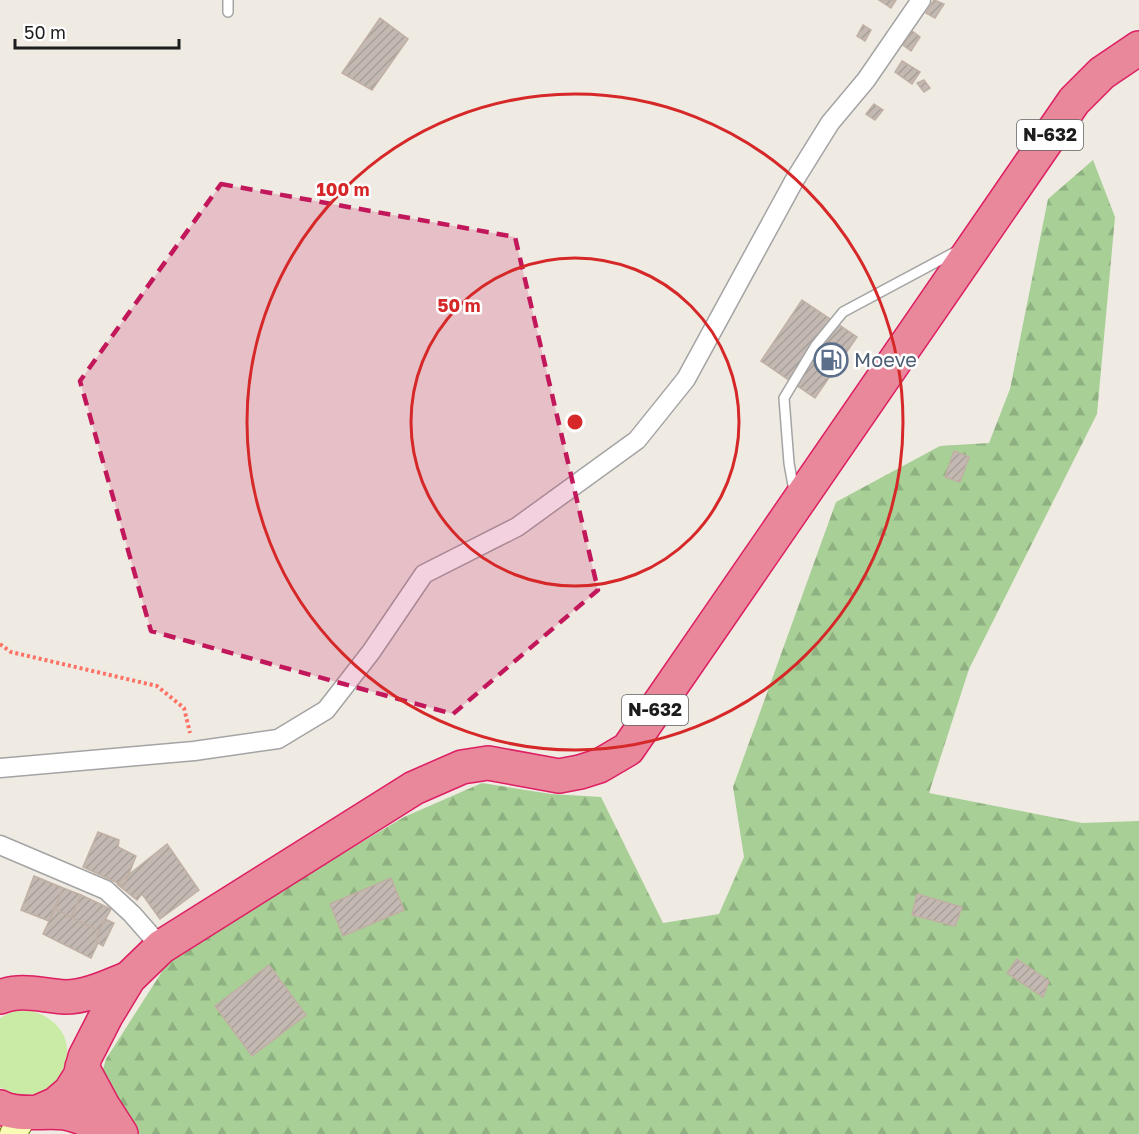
<svg xmlns="http://www.w3.org/2000/svg" width="1139" height="1134" viewBox="0 0 1139 1134" font-family="'Golos Text',sans-serif">
<style>
.grass{fill:#c9eba6}
.forest{fill:url(#forest-firs)}
.building{fill:url(#building-hatch);stroke:#c0b0a4;stroke-width:1.5}
.lines{fill:none;stroke-linecap:round;stroke-linejoin:round}
.lane-casing{stroke:#a4a4a4;stroke-width:12}
.street-casing{stroke:#a4a4a4;stroke-width:21}
.secondary-casing{stroke:#6b7602;stroke-width:28}
.highway-casing{stroke:#dd1f63;stroke-width:36}
.path{stroke:#fd7265;stroke-width:4;stroke-dasharray:3 3;stroke-linecap:butt}
.lane{stroke:#fff;stroke-width:9}
.street{stroke:#fff;stroke-width:18}
.secondary{stroke:#f8fbb4;stroke-width:26}
.highway{stroke:#e9879b;stroke-width:33}
.marked{fill:#c2185b;fill-opacity:0.2;stroke:#c2185b;stroke-width:4.5;stroke-dasharray:12 8;stroke-linejoin:round}
.ring{fill:none;stroke:#d62828;stroke-width:3}
.labels{text-anchor:middle;stroke-width:5;stroke-linejoin:round;paint-order:stroke}
.shield{fill:#fff;stroke:#616161;stroke-width:1.5}
.shield-label{font-size:18px;font-weight:bold;fill:#1d1d1d}
.service-label{font-size:20px;fill:#4e5e75;stroke:#fff;text-anchor:start}
.centre{fill:#d62828;stroke:#fff;stroke-width:3}
.ring-label{font-size:18px;text-anchor:middle;font-weight:bold;fill:#d62828;stroke:#fff;stroke-width:5;stroke-linejoin:round;paint-order:stroke}
</style>
<defs>
<pattern id="forest-firs" width="22" height="20" patternUnits="userSpaceOnUse" patternTransform="scale(1.5)"><rect width="22" height="20" fill="#a7cf96"/><path d="M5 1l3.5 6h-7zM16 11l3.5 6h-7z" fill="#8fb181"/></pattern>
<pattern id="building-hatch" width="6" height="6" patternUnits="userSpaceOnUse" patternTransform="scale(1.5)"><rect width="6" height="6" fill="#c3b9b2"/><path d="M-1 1l2-2M0 6l6-6M5 7l2-2" fill="none" stroke="#a79f99"/></pattern>
</defs>
<rect width="100%" height="100%" fill="#efeae2"/>
<path class="grass" d="M28 1010C103 1028 57 1123 0 1087V1018L14 1011Z"/>
<path class="forest" d="M1093 160 1115 217 1097 414 969 669 929 793 1082 823 1139 821V1134H84L106 1059 172 956 404 817 482 783 551 794 601 797 663 923 719 914 744 857 733 787 836 502 940 446 989 443 1010 389 1048 199Z"/>
<path class="building" d="M879 0H896L891 8Z
M934 0 944 4 935 18 926 13Z
M380 18 408 39 372 90 342 73Z
M863 25 871 30 865 41 857 36Z
M912 31 920 37 911 51 903 45Z
M902 61 920 72 912 84 895 72Z
M924 80 930 88 924 92 917 83Z
M874 104 883 110 875 120 866 114Z
M802 300 857 337 815 398 761 361Z
M954 451 969 457 960 482 945 477Z
M98 832 119 840 118 847 136 856 124 886 83 867Z
M167 844 199 890 160 919 142 894 137 900 117 884Z
M34 876 63 888 49 921 21 910Z
M391 878 404 910 343 936 330 904Z
M63 888 81 895 71 917 55 909Z
M917 894 962 907 955 926 912 915Z
M81 895 111 909 99 931 71 917Z
M55 909 99 931 95 941 98 943 91 958 43 934Z
M105 919 114 923 103 946 95 941Z
M1017 959 1049 981 1043 997 1007 973Z
M269 965 306 1015 252 1056 215 1006Z"/>
<g class="lines">
<g class="lane-casing">
<path id="lane" d="M228 0V12
M794 491 789 463 784 398 816 345 843 312 957 251"/>
</g>
<g class="street-casing">
<path id="street" d="M0 768 194 751 278 739 326 710 371 652 424 574 517 527 637 440 686 379 794 181 830 123 866 80 921 0
M0 845 106 890 132 914 161 947"/>
</g>
<g class="secondary-casing">
<path id="secondary" d="M13 1134 26 1112"/>
</g>
<g class="highway-casing">
<path id="highway" d="M0 997C22 988 43 996 65 997 87 997 109 986 129 978
M82 1067 103 1106 121 1134
M0 1107C18 1117 45 1110 65 1113 83 1116 102 1127 118 1134
M40 1111 56 1104 70 1092 80 1076 85 1057 106 1016 129 978 161 947 414 788 462 767 488 763 559 776 580 772 599 766 628 749 1074 101 1102 73 1139 48"/>
</g>
<path class="path" d="M0 644 11 652 157 686 184 708 190 733"/>
<use href="#lane" class="lane"/>
<use href="#street" class="street"/>
<use href="#secondary" class="secondary"/>
<use href="#highway" class="highway"/>
</g>
<path class="marked" d="M221 184 515 237 598 590 453 714 151 631 80 381Z"/>
<g class="ring">
<circle cx="575" cy="422" r="164"/>
<circle cx="575" cy="422" r="328"/>
</g>
<defs>
<g id="fuel-ring" transform="scale(1.725)"><circle r="9.5" fill="#fff" stroke="#5c6f8a" stroke-width="1.5"/><path d="M-5.5-6h7V0h2V4h1.3V-2.5L3-4.5l.8-.8L6-3V5H2.5V1h-1V6h-7ZM-4.2-4.7v3.2H.2V-4.7Z" fill="#5c6f8a"/></g>
</defs>
<g fill-rule="evenodd">
<use href="#fuel-ring" x="831" y="360"/>
</g>
<g class="labels">
<g class="shield">
<rect x="1017" y="120" width="66" height="30" rx="4.5"/>
<rect x="622" y="695" width="66" height="30" rx="4.5"/>
</g>
<g class="shield-label">
<text x="1050" y="141">N-632</text>
<text x="655" y="716">N-632</text>
</g>
<g class="service-label">
<text x="854" y="367">Moeve</text>
</g>
</g>
<circle cx="575" cy="422" r="9" class="centre"/>
<g class="ring-label">
<text x="343" y="196">100 m</text>
<text x="459" y="312">50 m</text>
</g>
<path d="M15 39v9h164v-9" fill="none" stroke="#1d1d1d" stroke-width="3"/>
<text x="24" y="39" font-size="18" fill="#1d1d1d" stroke="#ffffff" stroke-width="4.5" paint-order="stroke">50 m</text>
</svg>
